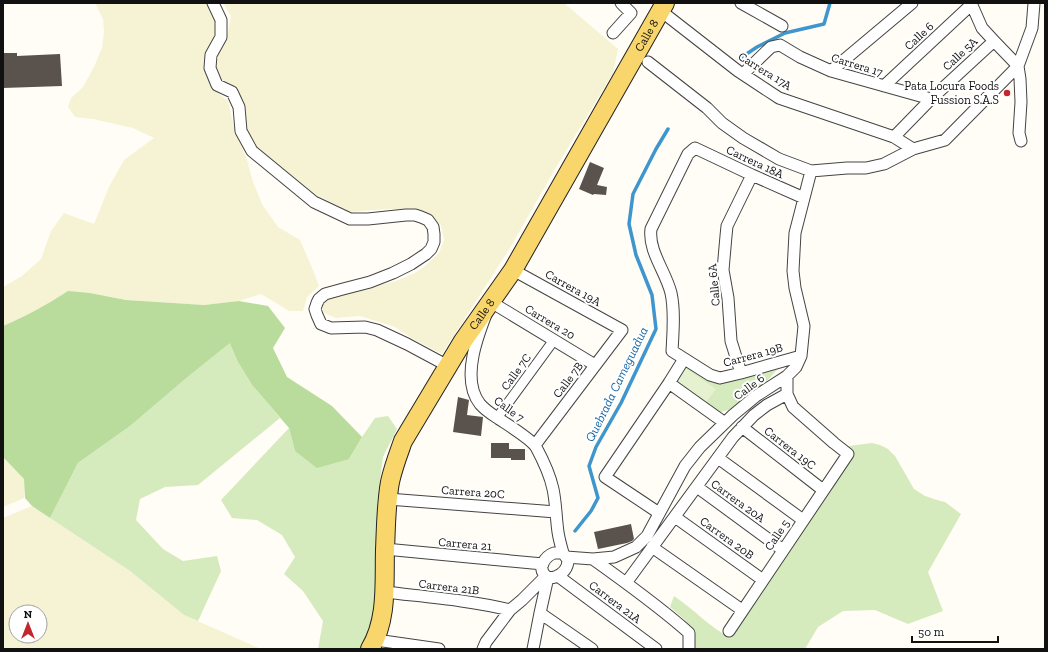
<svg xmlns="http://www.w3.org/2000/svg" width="1048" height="652" viewBox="0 0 1048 652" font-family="'Zilla Slab',serif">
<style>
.farmland{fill:#f6f3d4;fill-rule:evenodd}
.green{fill:#d5ebbd}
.forest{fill:#b9dc9c}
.pitch{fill:#e6f2cf}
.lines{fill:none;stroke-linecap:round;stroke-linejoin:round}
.stream{stroke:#3f96cf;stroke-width:3.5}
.building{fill:#5a524d}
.pedestrian-casing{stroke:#444;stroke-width:11}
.minor-casing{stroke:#444;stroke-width:13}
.primary-casing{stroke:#222;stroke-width:20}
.pedestrian{stroke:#fff;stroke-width:9}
.minor{stroke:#fff;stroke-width:11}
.primary{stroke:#f9d66b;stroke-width:18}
.poi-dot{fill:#c4262e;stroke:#fff;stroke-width:1.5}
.labels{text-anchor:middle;stroke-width:4;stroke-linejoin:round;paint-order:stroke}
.street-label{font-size:12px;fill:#111;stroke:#fff}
.poi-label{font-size:12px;fill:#111;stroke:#fff;text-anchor:end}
.water-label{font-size:13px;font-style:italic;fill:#1768a6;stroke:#fff}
</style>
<rect width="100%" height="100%" fill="#fffdf5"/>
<path class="farmland" d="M95 3H208L215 14 217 27 206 70 210 85 218 93 228 101 234 127 247 160 253 182 262 204 278 227 300 240 313 270 319 286 307 297 303 311H289L261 294 239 301 204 305 126 300 90 293 47 305 27 315 3 326V287L22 276 41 259 51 231 64 213 94 224 109 187 124 160 154 138 133 128 93 119 75 117 68 107 71 98 83 87 94 67 102 48 104 32 103 19Z
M223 3H564L618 49 613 73 555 169 510 248 442 354 413 339 395 327 360 316 336 318 324 313 321 304 331 297 396 281 415 273 424 267 439 253 444 240 441 225 428 215 412 209H388L349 212 315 194 255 146 247 131 242 99 232 86 222 80 217 67V53L227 36 231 16Z
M3 457 25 479 24 498 3 507Z
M32 506 130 571 184 615 261 649H3V518ZM16 612H40V636H16Z"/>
<path class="green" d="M231 342 238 362 252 385 280 418 198 485 165 487 140 499 136 520 163 549 183 561 217 556 221 571 198 621 184 615 130 571 50 518 78 463 130 426 190 375Z
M679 361 712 379 782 364 747 404 712 415 704 407 663 380Z
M388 416 397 429 383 457 377 503 379 557 372 634 360 649H318L323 621 303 591 284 574 295 557 282 535 257 520 232 518 221 500 289 428 295 451 349 459 362 437 375 418Z
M872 443 880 445 888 449 895 456 914 489 925 496 937 500 945 502 961 514 928 572 943 611 908 624 875 610 843 611 818 627 805 649H695L693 632 685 620 670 607 674 596C694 609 710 628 731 638L832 488 853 458 849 446Z"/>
<path class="forest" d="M68 291 90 293 126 300 204 305 239 301 268 306 285 328 273 348 287 377 332 406 362 437 349 459 317 468 295 451 289 428 252 385 238 362 230 343 190 375 130 426 78 463 50 518 32 506 25 498 24 479 3 457V326C26 316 47 305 68 291Z"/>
<path class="pitch" d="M681 365 716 389 704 405 670 380Z"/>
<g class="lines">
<path class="stream" d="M739 59 757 47 785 33 824 24 830 3
M575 531 591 511 598 498 589 466 596 447 621 403 656 329 652 295 636 255 629 224 633 194 656 149 668 129"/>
</g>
<path class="building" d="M3 53H17V56L60 54 62 86 3 88Z
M590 162 604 168 597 185 607 187 606 195 594 194 593 195 579 189Z
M458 397 469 400 467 415 483 417 481 436 453 432Z
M491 443H509V449H525V460H511V458H491Z
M631 524 634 539 632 541 627 543 598 549 594 532Z"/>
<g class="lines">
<g class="pedestrian-casing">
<path id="pedestrian" d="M497 418 554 340"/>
</g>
<g class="minor-casing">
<path id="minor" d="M213 3 221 20V37L211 55 210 68 217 85 232 92 239 107 241 131 252 151 314 202 350 219H368L406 215H415L421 217 428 220 433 227 434 234V242L431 249 426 254 411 264 393 273 370 282 343 289 325 294 319 299 317 303 315 309 317 315 321 324 331 328 365 327 377 330 407 344 448 366
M741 3 782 26
M971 3 982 28 994 41 1018 66 1020 79 1021 102 1019 133 1021 141
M661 11 738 71 779 98 894 137 913 149
M613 33 631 13 621 3
M648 62 707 108 722 123 743 138 779 159 811 171 847 168H866L884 164 913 149 945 140 1018 66 1032 28 1034 3
M831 71 912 3
M743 74 771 47 780 45 800 57 831 71 931 99
M884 86 972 4
M894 137 931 99 994 41
M513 270 622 330 535 445
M801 356 741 373 720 378 710 375 672 351C673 333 675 311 671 293 666 272 648 251 651 229L688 154 695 148 752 175 804 198
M741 373 731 341 728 298 723 270 726 236 727 226 752 175
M669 383 725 423
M742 427 823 490
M718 458 803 520
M697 487 783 550
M388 499 556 512
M659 513 605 477 669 383 684 359
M675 517 763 580
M652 547 742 610
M385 549 543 564
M554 553H563L568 560C568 568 563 574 555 577 552 578 549 578 546 576 536 568 546 556 554 553Z
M563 553C561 546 559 539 558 532 556 518 556 503 553 489 550 475 543 460 536 447 531 439 508 425 499 419 493 415 486 411 480 404 459 378 480 329 491 302L595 365
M566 557 593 559 614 557 636 547 647 536 685 466 700 447 733 415 756 396 787 376 796 367 801 356 804 326 795 288 793 271 795 233 811 171
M593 559C626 583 659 606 689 633V649
M558 576 656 649
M626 583 733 437 754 415 767 405 787 394
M385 592C427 597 469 600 510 610
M540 613 592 649
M729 631 848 454 834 443 793 407 787 394V376
M376 640 439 649
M483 649 486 642 510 610 522 600 546 576
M533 649 540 613 548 577"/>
</g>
<g class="primary-casing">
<g id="primary">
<path id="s1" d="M370 649C388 619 384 583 385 550 386 528 386 504 390 482 393 468 398 455 403 441L463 341 513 270 665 3"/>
</g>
</g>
<use href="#pedestrian" class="pedestrian"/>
<use href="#minor" class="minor"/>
<use href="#primary" class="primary"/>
</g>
<circle class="poi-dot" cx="1007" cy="93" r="4"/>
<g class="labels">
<g class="street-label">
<text dy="4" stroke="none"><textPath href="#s1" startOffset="686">Calle 8</textPath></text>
<text transform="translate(919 36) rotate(-43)" y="4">Calle 6</text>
<text transform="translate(960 54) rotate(-43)" y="4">Calle 5A</text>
<text transform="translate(857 65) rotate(17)" y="4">Carrera 17</text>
<text transform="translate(765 71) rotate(32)" y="4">Carrera 17A</text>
<text transform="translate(755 162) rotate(25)" y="4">Carrera 18A</text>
<text transform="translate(714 285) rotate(-95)" y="4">Calle 6A</text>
<text transform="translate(573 288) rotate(29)" y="4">Carrera 19A</text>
<text dy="4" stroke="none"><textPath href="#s1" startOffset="362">Calle 8</textPath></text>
<text transform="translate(550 322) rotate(31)" y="4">Carrera 20</text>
<text transform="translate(753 355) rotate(-15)" y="4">Carrera 19B</text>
<text transform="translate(516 372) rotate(-54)" y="4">Calle 7C</text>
<text transform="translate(568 380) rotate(-53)" y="4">Calle 7B</text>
<text transform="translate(749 387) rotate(-37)" y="4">Calle 6</text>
<text transform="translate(509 409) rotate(36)" y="4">Calle 7</text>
<text transform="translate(790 448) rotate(38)" y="4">Carrera 19C</text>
<text transform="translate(473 492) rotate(4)" y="4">Carrera 20C</text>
<text transform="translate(738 501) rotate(36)" y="4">Carrera 20A</text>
<text transform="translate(777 535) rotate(-56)" y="4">Calle 5</text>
<text transform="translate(727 538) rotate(36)" y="4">Carrera 20B</text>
<text transform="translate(465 544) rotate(5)" y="4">Carrera 21</text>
<text transform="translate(449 587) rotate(7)" y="4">Carrera 21B</text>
<text transform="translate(615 602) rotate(37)" y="4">Carrera 21A</text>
</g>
<g class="poi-label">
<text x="999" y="90">Pata Locura Foods<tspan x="999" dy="14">Fussion S.A.S</tspan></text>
</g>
<g class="water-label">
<text transform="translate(616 384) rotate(-64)" y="5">Quebrada Cameguadua</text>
</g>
</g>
<rect width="1048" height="652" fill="none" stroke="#111111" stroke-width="8"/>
<g transform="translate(28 624)"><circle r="19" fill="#ffffff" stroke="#a0a0a0"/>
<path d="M0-3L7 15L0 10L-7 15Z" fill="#c4262e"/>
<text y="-6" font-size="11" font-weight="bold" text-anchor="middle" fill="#111111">N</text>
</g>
<path d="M912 636v6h86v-6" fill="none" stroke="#111111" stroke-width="2"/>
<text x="918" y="636" font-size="12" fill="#111111" stroke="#ffffff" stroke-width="3" paint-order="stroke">50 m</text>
</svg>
